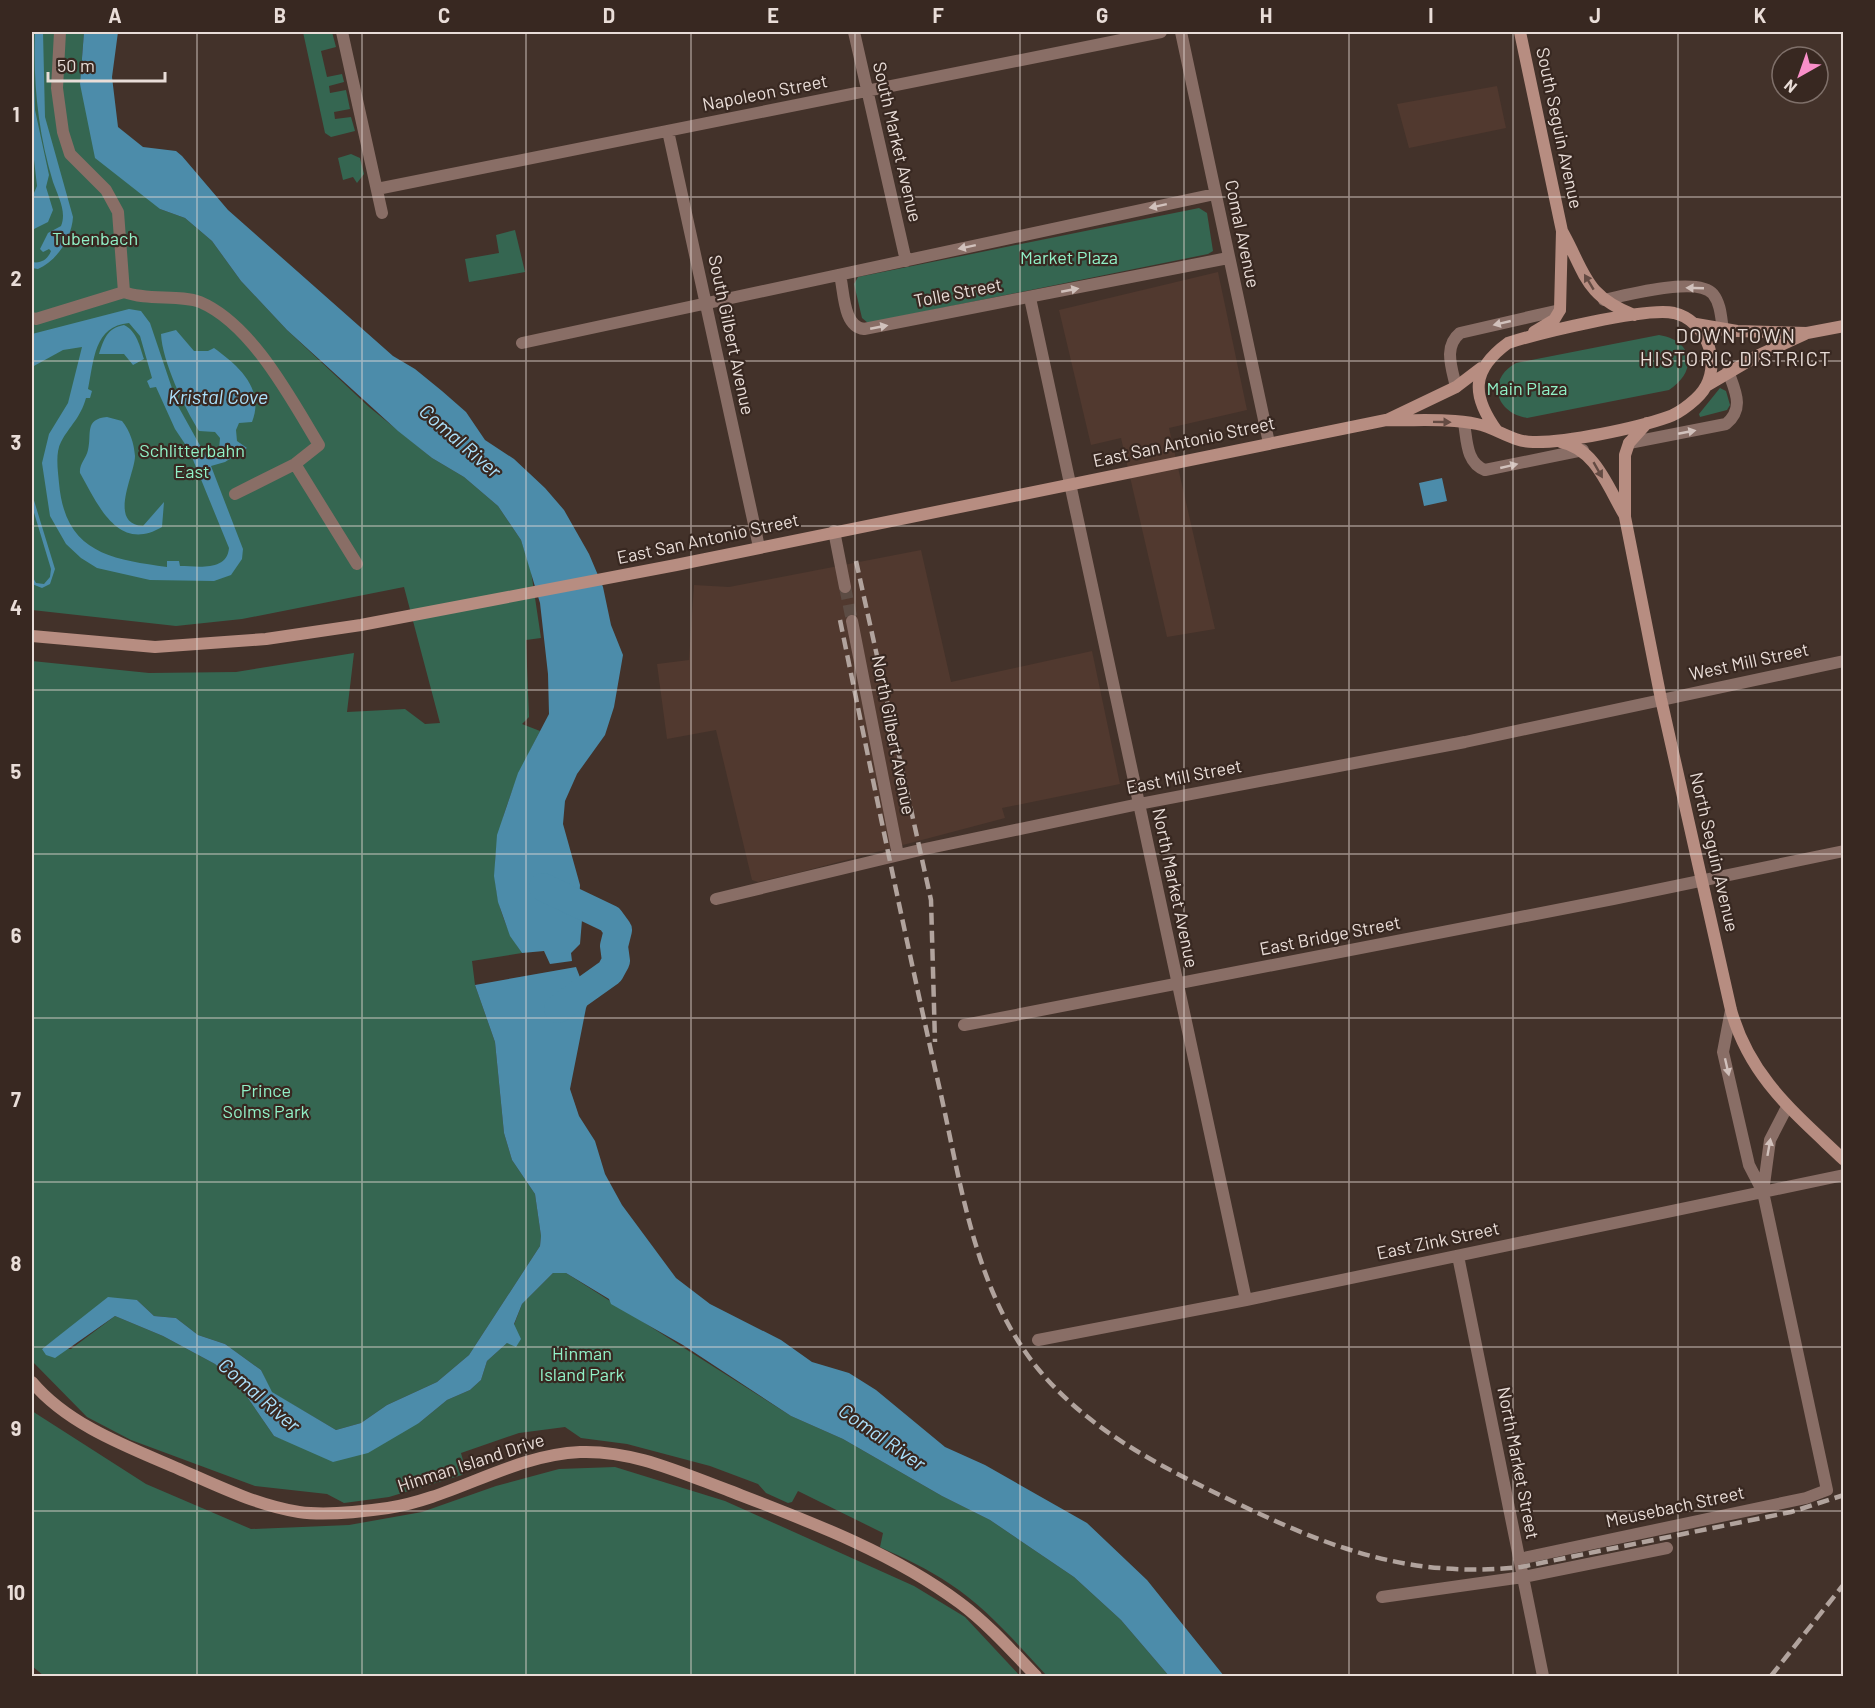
<svg xmlns="http://www.w3.org/2000/svg" width="1875" height="1708" viewBox="0 0 1875 1708" font-family="Barlow,sans-serif">
<style>
.built{fill:#51392f}
.green{fill:#356651}
.water{fill:#4c8caa;fill-rule:evenodd}
.lines{fill:none;stroke-linecap:round;stroke-linejoin:round}
.river{stroke:#4c8caa;stroke-width:28}
.street-tunnel{stroke:#5c4c44;stroke-width:12;stroke-dasharray:12 6;stroke-linecap:butt}
.street{stroke:#896e66;stroke-width:12}
.secondary{stroke:#b78d81;stroke-width:12}
.rail{stroke:#b1a39d;stroke-width:4.5;stroke-dasharray:12 6;stroke-linecap:butt}
.oneway{fill:#d1c1bc}
.oneway2{fill:#644b43}
.grid{fill:none;stroke:#e9ddd8;stroke-width:1.5;stroke-opacity:0.55}
.labels{text-anchor:middle;stroke-width:4.5;stroke-linejoin:round;paint-order:stroke}
.street-label{font-size:18px;fill:#e9ddd8;stroke:#382821}
.park-label{font-size:18px;fill:#91f1c7;stroke:#382821}
.neighbourhood-label{font-size:20px;letter-spacing:1.5px;fill:#e9ddd8;stroke:#382821}
.water-label{font-size:20px;font-style:italic;fill:#ace1fc;stroke:#382821}
.neatline{fill:none;stroke:#e9ddd8;stroke-width:2}
.grid-label{font-size:20px;text-anchor:middle;font-weight:bold;fill:#e9ddd8}
</style>
<rect width="100%" height="100%" fill="#43322a"/>
<path class="built" d="M1497 86 1506 128 1409 148 1397 104Z
M1218 272 1247 410 1169 428 1215 629 1167 637 1121 438 1091 445 1059 310Z
M921 550 951 682 1092 651 1120 784 1002 808 1005 818 797 873 758 882 752 880 716 730 667 739 657 664 689 660 694 585 729 587Z"/>
<path class="green" d="M32 32H84L80 84 160 209 185 218 212 241 241 281 287 330 369 407 432 458 464 477 498 506 521 540 531 571 541 638 526 640 529 717 522 724 540 731C503 803 470 879 522 953L472 961 475 985 495 1042 504 1133 512 1160 535 1194 541 1236 540 1246 469 1355 437 1382 387 1405 361 1423 336 1430 271 1392 261 1370 225 1344 198 1335 176 1318 154 1316 137 1300 69 1329 42 1349H71L115 1316 163 1336 215 1364 243 1391 274 1436 295 1444 419 1423 447 1400 470 1390 481 1380 487 1361 507 1343 522 1304 553 1273H566L791 1416 843 1439 942 1496 990 1520 1074 1577 1121 1620 1169 1676H1047C1017 1644 988 1609 950 1584 928 1569 904 1558 880 1547L883 1533 798 1491 792 1502 788 1503 766 1493 758 1484 710 1466 627 1444 581 1438 565 1427 519 1433 461 1453 466 1471 462 1475 389 1497 344 1503 327 1494 255 1486 131 1440 87 1417 32 1361V661L149 673 236 672 354 653 347 712 405 709 425 724 440 723 404 587 242 619 176 626 32 610Z
M303 32H332L336 47 321 51 327 77 342 74 344 82 329 86 330 93 346 90 350 109 334 112 335 119 351 117 355 131 331 137 325 133Z
M351 154 360 158 364 174 357 183 353 177 343 180 338 158Z
M1199 208 1207 213 1213 251 1208 254 868 323 862 318 854 284 858 277Z
M515 230 525 272 469 282 465 259 499 253 496 235Z
M1659 335C1695 341 1697 372 1669 390L1527 418C1494 412 1487 379 1516 363Z
M1720 388 1726 391 1730 405 1727 410 1700 417 1699 414Z
M32 1411 146 1484 251 1529 349 1525 422 1512 496 1486 559 1469 615 1467 725 1501 914 1586 965 1617 1020 1676H44L32 1666Z"/>
<path class="water" d="M32 32 35 110 49 175 46 187 53 210 48 222 32 230V167L34 193 37 186 32 142Z
M35 32H43L45 117 73 217C72 237 57 261 38 269L32 268V262C41 264 48 259 51 251L49 249 43 252 40 249 48 233 61 226C67 212 58 196 53 182 38 133 33 82 35 32Z
M84 32H118L112 77 118 127 143 147 176 151 182 156 228 210 393 356 415 369 442 391 466 412 485 440 514 459 545 488 564 510 589 554 603 587 611 625 623 655 614 707 605 735 577 774 565 801 563 824 580 885 579 903 583 908 580 944 571 953 572 961 550 964 544 951 522 953 510 936 498 902 494 876 497 835 518 773 549 714 548 674 540 603 521 540 498 506 464 477 432 458 398 431 287 330 241 281 212 241 185 218 160 209 95 158 80 84Z
M129 309 141 311 150 323 178 406 207 458 219 450 220 438 215 432 199 431C185 409 162 361 161 334L176 330 194 351H208L214 348C239 366 265 389 252 422L239 423 236 430 237 441 247 448 225 462 211 466 243 549 242 559 231 575 214 581 150 580 97 568 81 558 66 544 50 516 42 463 49 434 68 403 82 347 63 350 32 367V334ZM129 323 140 336 152 378 147 381 150 388 156 387 175 429 189 450 229 548C227 572 197 566 180 566L179 561H167V567C109 559 65 552 59 483 58 471 55 453 61 442 70 425 80 419 86 398H90L92 391 88 389C94 360 94 326 129 323Z
M124 325C137 331 140 347 144 359L133 365 124 354H99C104 339 107 328 124 325Z
M107 417 122 421C130 431 134 443 135 456 135 474 107 524 143 526L164 502 162 527C118 553 98 505 80 473 79 464 86 459 88 450 92 434 84 419 107 417Z
M1442 478 1447 501 1424 506 1419 483Z
M32 494 55 569 50 584 42 588 32 584V576L36 583 44 584 50 577 51 569 32 506Z
M576 967 583 985 593 990 586 1008 570 1089 579 1116 595 1141 605 1174 622 1205 676 1278 710 1304 781 1340 812 1362 849 1373 876 1390 945 1447 985 1465 1087 1523 1147 1580 1224 1676H1169L1121 1620 1074 1577 990 1520 942 1496 843 1439 791 1416 683 1345 611 1304 609 1299 566 1273H553L522 1304 514 1324 521 1339 516 1347 507 1343 487 1361 481 1380 470 1390 447 1400 419 1423 368 1453 333 1462 274 1436 243 1391 215 1364 163 1336 115 1316 55 1358 46 1355 42 1349 108 1297 137 1300 154 1316 176 1318 198 1335 225 1344 261 1370 272 1392 336 1430 361 1423 387 1405 437 1382 469 1355 540 1246 541 1236 535 1194 512 1160 504 1133 495 1042 475 985Z"/>
<g class="lines">
<path class="river" d="M543 887 610 919 618 930 614 946 616 961 610 972 558 1009"/>
<path class="street-tunnel" d="M845 587 852 621"/>
<path class="street" d="M342 32 382 213
M854 32 906 261
M1181 32 1269 443
M668 131 759 547
M377 189 1161 32
M840 275C844 291 843 327 864 329L1228 258
M124 292C147 301 180 294 200 302 252 324 291 399 319 445L295 464 235 494
M1030 298 1246 1300
M1604 300C1625 295 1698 276 1713 294 1721 304 1721 318 1723 330
M32 318 36 319 124 292 118 212 106 190 70 154 63 132 57 88 60 32
M522 343 1215 194
M1456 387C1452 368 1443 347 1460 333L1560 310
M1464 423C1467 440 1466 463 1485 470L1583 450
M1629 443 1726 424C1745 408 1735 391 1728 371
M295 464 357 564
M834 531 845 587
M852 621 898 855
M716 899 920 850 1139 804 1465 742 1844 661
M964 1025 1613 899 1844 851
M1763 1192 1770 1140 1787 1107
M1458 1256 1543 1676
M1038 1340 1246 1300 1844 1175
M1519 1559 1806 1498 1827 1490 1763 1192 1749 1165 1723 1052 1731 1010
M1382 1597 1523 1577 1667 1548"/>
<path class="secondary" d="M1520 32 1562 231 1560 310 1554 320 1534 332
M1562 231C1586 274 1584 295 1634 315
M1696 324 1737 331 1807 333 1844 326
M1706 386 1757 356 1805 334
M1387 420 1456 387 1481 368
M1647 423 1629 443 1625 455V517L1661 699 1731 1010C1750 1078 1795 1113 1844 1160
M1561 442C1596 449 1608 488 1625 516
M32 636 155 647 266 639 361 625 676 565 1386 420C1415 421 1449 418 1477 424 1497 428 1512 442 1533 442 1566 443 1637 428 1668 417 1680 413 1700 398 1706 386 1721 358 1704 320 1674 313 1645 307 1539 333 1508 343 1471 370 1471 395 1497 431
M32 1382C68 1425 128 1447 179 1469 218 1486 256 1505 299 1512 327 1516 360 1512 388 1508 454 1498 512 1455 580 1452 633 1450 681 1473 730 1491 808 1521 892 1552 960 1603 988 1624 1012 1651 1036 1676"/>
<path class="rail" d="M856 561 931 900 935 1042
M840 620C871 771 902 922 936 1073 960 1173 971 1288 1039 1370 1094 1436 1172 1472 1247 1508 1340 1552 1416 1578 1521 1567L1791 1512 1844 1495
M1771 1676 1844 1584"/>
</g>
<defs><path id="oneway-solid" d="M-6-.8H1V-3.2L6.5 0L1 3.2V.8H-6Z" transform="scale(1.5)"/></defs>
<g class="oneway">
<use href="#oneway-solid" transform="translate(1158 206) rotate(168)"/>
<use href="#oneway-solid" transform="translate(967 247) rotate(168)"/>
<use href="#oneway-solid" transform="translate(1695 288) rotate(-178)"/>
<use href="#oneway-solid" transform="translate(1070 290) rotate(-11)"/>
<use href="#oneway-solid" transform="translate(1502 323) rotate(167)"/>
<use href="#oneway-solid" transform="translate(879 327) rotate(-11)"/>
<use href="#oneway-solid" transform="translate(1687 432) rotate(-11)"/>
<use href="#oneway-solid" transform="translate(1509 466) rotate(-13)"/>
<use href="#oneway-solid" transform="translate(1727 1067) rotate(77)"/>
<use href="#oneway-solid" transform="translate(1769 1147) rotate(-80)"/>
</g>
<g class="oneway2">
<use href="#oneway-solid" transform="translate(1589 282) rotate(-121)"/>
<use href="#oneway-solid" transform="translate(1442 422) rotate(1)"/>
<use href="#oneway-solid" transform="translate(1598 470) rotate(60)"/>
</g>
<path class="grid" d="M197 32V1676M362 32V1676M526 32V1676M691 32V1676M855 32V1676M1020 32V1676M1184 32V1676M1349 32V1676M1513 32V1676M1678 32V1676M32 197H1844M32 361H1844M32 526H1844M32 690H1844M32 854H1844M32 1018H1844M32 1182H1844M32 1347H1844M32 1511H1844"/>
<g class="labels">
<g class="street-label">
<text transform="translate(765 93) rotate(-11)" y="6">Napoleon Street</text>
<text transform="translate(1559 128) rotate(78)" y="6">South Seguin Avenue</text>
<text transform="translate(897 142) rotate(77)" y="6">South Market Avenue</text>
<text transform="translate(1242 234) rotate(78)" y="6">Comal Avenue</text>
<text transform="translate(958 293) rotate(-11)" y="6">Tolle Street</text>
<text transform="translate(731 335) rotate(78)" y="6">South Gilbert Avenue</text>
<text transform="translate(1184 442) rotate(-12)" y="6">East San Antonio Street</text>
<text transform="translate(708 539) rotate(-12)" y="6">East San Antonio Street</text>
<text transform="translate(1749 662) rotate(-12)" y="6">West Mill Street</text>
<text transform="translate(893 735) rotate(79)" y="6">North Gilbert Avenue</text>
<text transform="translate(1184 777) rotate(-11)" y="6">East Mill Street</text>
<text transform="translate(1714 852) rotate(77)" y="6">North Seguin Avenue</text>
<text transform="translate(1175 888) rotate(78)" y="6">North Market Avenue</text>
<text transform="translate(1330 936) rotate(-11)" y="6">East Bridge Street</text>
<text transform="translate(1438 1241) rotate(-12)" y="6">East Zink Street</text>
<text transform="translate(471 1463) rotate(-18)" y="6">Hinman Island Drive</text>
<text transform="translate(1518 1463) rotate(79)" y="6">North Market Street</text>
<text transform="translate(1675 1507) rotate(-12)" y="6">Meusebach Street</text>
</g>
<g class="park-label">
<text x="95" y="245">Tubenbach</text>
<text x="1069" y="264">Market Plaza</text>
<text x="1527" y="395">Main Plaza</text>
<text x="192" y="457">Schlitterbahn<tspan x="192" dy="21">East</tspan></text>
<text x="266" y="1097">Prince<tspan x="266" dy="21">Solms Park</tspan></text>
<text x="582" y="1360">Hinman<tspan x="582" dy="21">Island Park</tspan></text>
</g>
<g class="neighbourhood-label">
<text x="1736" y="343">DOWNTOWN<tspan x="1736" dy="23">HISTORIC DISTRICT</tspan></text>
</g>
<g class="water-label">
<text x="218" y="404">Kristal Cove</text>
<text transform="translate(460 441) rotate(41)" y="7">Comal River</text>
<text transform="translate(259 1395) rotate(41)" y="7">Comal River</text>
<text transform="translate(882 1437) rotate(35)" y="7">Comal River</text>
</g>
</g>
<rect width="1875" height="1708" fill="none" stroke="#382821" stroke-width="66"/>
<g transform="translate(1800 75) rotate(220)"><circle r="28" fill="#382821" stroke="#7f706a" stroke-width="1.5"/>
<path d="M0-4.5L10 22L0 15L-10 22Z" fill="#f98fc9"/>
<text y="-9" font-size="16" font-weight="bold" text-anchor="middle" fill="#e9ddd8">N</text>
</g>
<path d="M48 72v9h117v-9" fill="none" stroke="#e9ddd8" stroke-width="3"/>
<text x="57" y="72" font-size="18" fill="#e9ddd8" stroke="#382821" stroke-width="4.5" paint-order="stroke">50 m</text>
<rect x="33" y="33" width="1809" height="1642" class="neatline"/>
<g class="grid-label">
<text x="115" y="23">A</text>
<text x="280" y="23">B</text>
<text x="444" y="23">C</text>
<text x="609" y="23">D</text>
<text x="773" y="23">E</text>
<text x="938" y="23">F</text>
<text x="1102" y="23">G</text>
<text x="1266" y="23">H</text>
<text x="1431" y="23">I</text>
<text x="1595" y="23">J</text>
<text x="1760" y="23">K</text>
<text x="16" y="122">1</text>
<text x="16" y="286">2</text>
<text x="16" y="450">3</text>
<text x="16" y="615">4</text>
<text x="16" y="779">5</text>
<text x="16" y="943">6</text>
<text x="16" y="1107">7</text>
<text x="16" y="1271">8</text>
<text x="16" y="1436">9</text>
<text x="16" y="1600">10</text>
</g>
</svg>
